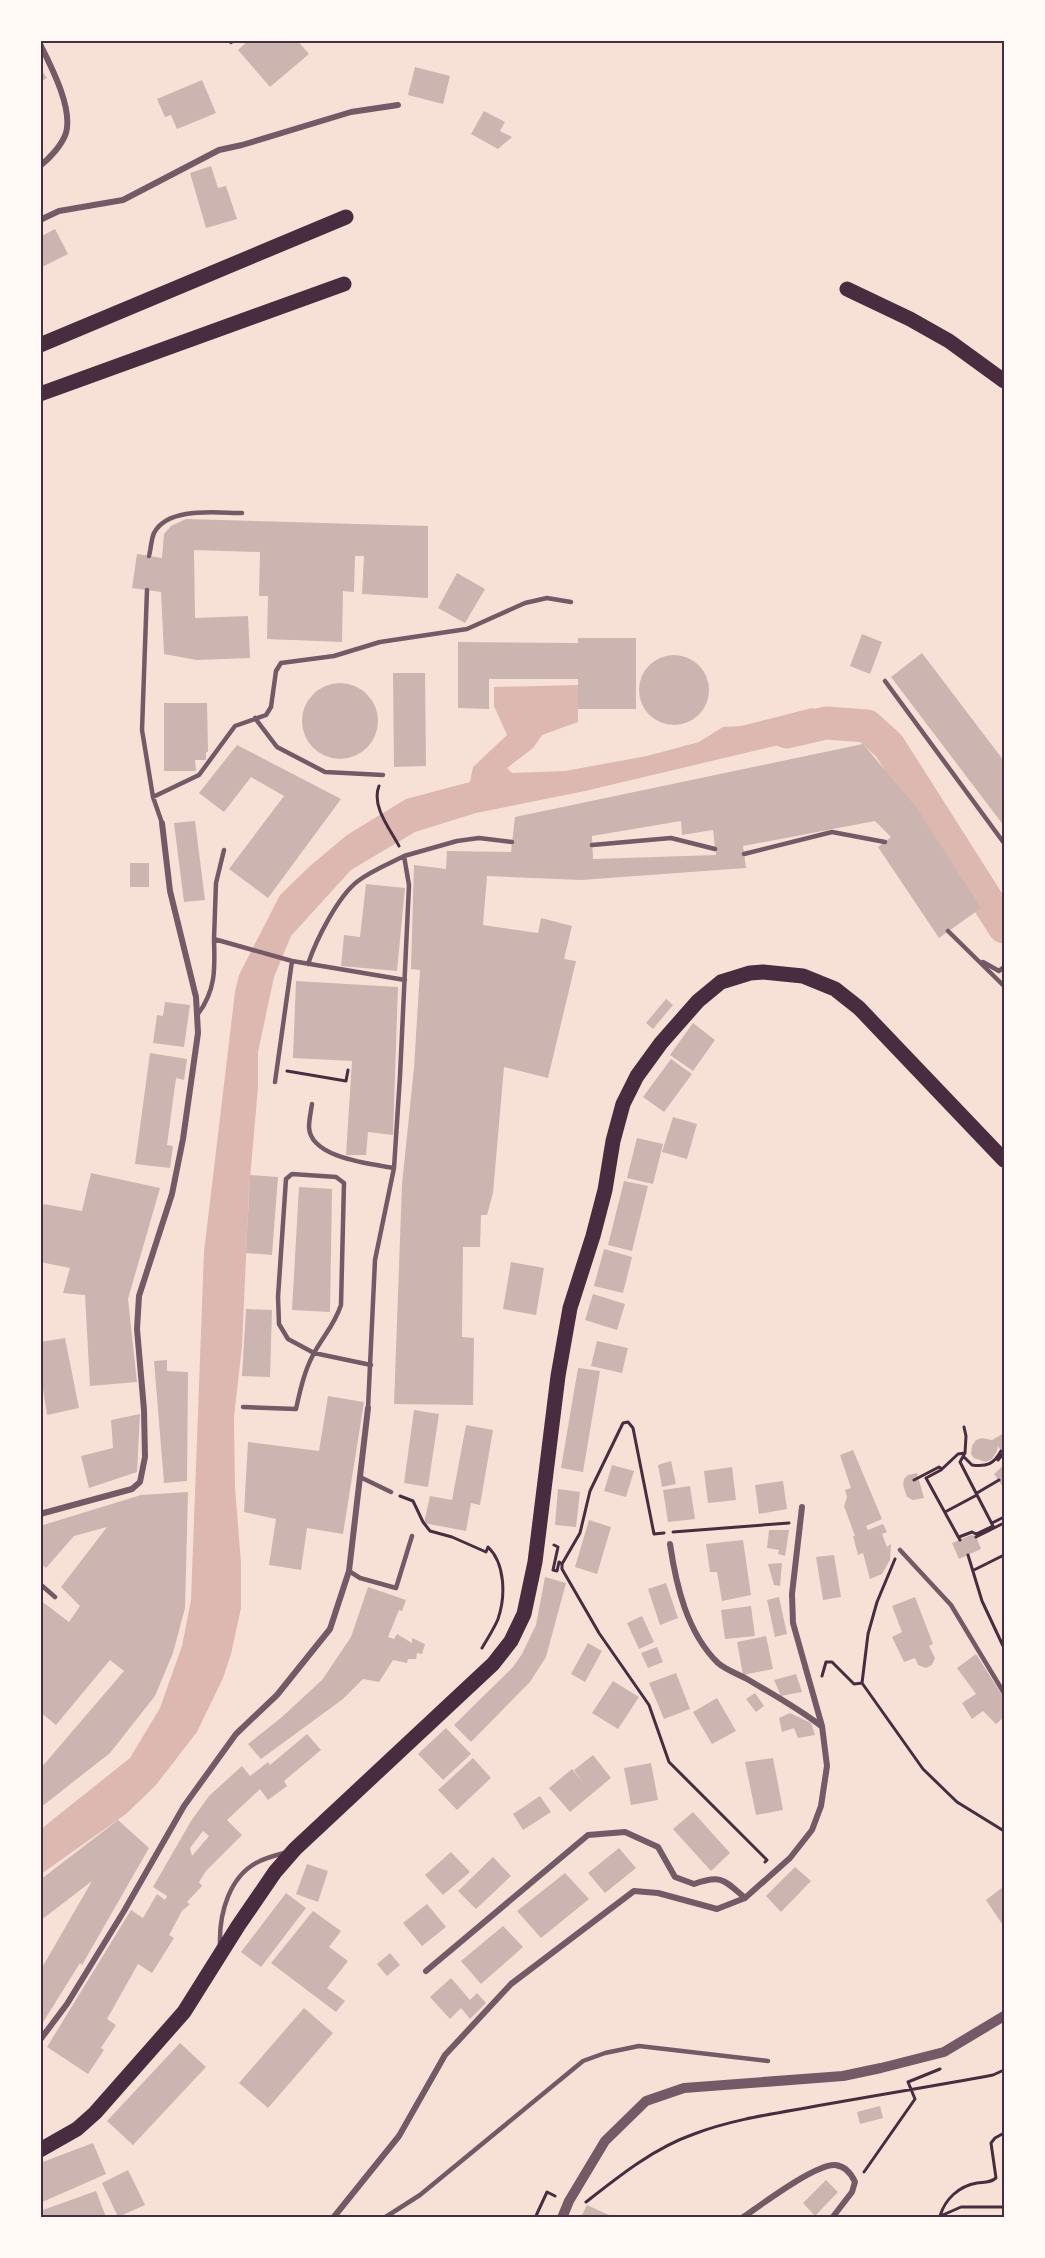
<svg xmlns="http://www.w3.org/2000/svg" width="1045" height="2258" viewBox="0 0 1045 2258" font-family="Arial,sans-serif">
<style>
.water{fill:#dcb8b0}
.lines{fill:none;stroke-linecap:round;stroke-linejoin:round}
.river{stroke:#dcb8b0;stroke-width:33}
.building{fill:#ccb4b1;fill-rule:evenodd}
.path{stroke:#4a2c40;stroke-width:3}
.service{stroke:#755966;stroke-width:4.5}
.minor{stroke:#755966;stroke-width:6}
.tertiary{stroke:#755966;stroke-width:10}
.primary{stroke:#4a2c40;stroke-width:15}
.trunk{stroke:#4a2c40;stroke-width:15}
.neatline{fill:none;stroke:#4a2c40;stroke-width:2}
</style>
<rect width="100%" height="100%" fill="#f7e1d7"/>
<path class="water" d="M578 685V722L542 735 533 748 507 768 512 773 565 771 647 756 699 742 723 727 741 726 812 708 827 715 834 732 585 791 476 813 415 832 351 870 291 936 274 977 258 1052V1087L249 1190 242 1346 234 1417 235 1487 241 1563V1608L231 1654 223 1678 197 1732 156 1785 126 1814 41 1874V1829L130 1758 160 1708 182 1646 191 1600 204 1252 235 992 239 975 280 895 310 866 347 835 406 799 470 782 473 767 507 735 494 706V687Z"/>
<g class="lines">
<path class="river" d="M787 732 826 723 867 726 889 746 1004 927"/>
</g>
<path class="building" d="M249 40H297L309 54 270 87 238 50Z
M415 67 450 76 443 104 408 95Z
M40 68 47 78 40 82Z
M202 80 216 113 177 129 171 115 165 117 157 99Z
M484 111 505 122 500 131 512 137 498 149 471 134Z
M211 166 218 188 226 186 237 219 206 228 190 173Z
M55 229 68 254 40 268V237Z
M186 519 428 526V598L362 594 364 556H355L354 592 343 591 342 642 267 639 268 596H259L260 552 194 550 195 618 248 616 250 658 197 660 164 654 161 592 132 588 137 554 162 558 164 534 171 526Z
M457 573 485 589 465 623 438 608Z
M862 634 882 642 870 674 850 666Z
M578 638H636V709H578V679H489V709L458 708V642L578 643Z
M922 653 1004 761V826L891 677Z
M639 690a35 35 0 1 1 70 0a35 35 0 1 1-70 0Z
M393 673H425L426 766 394 767Z
M302 721a38 38 0 1 1 76 0a38 38 0 1 1-76 0Z
M164 703H207L208 752H206V760H195L196 771H164Z
M863 744 916 807 981 908 939 938 878 847 891 837 875 821 743 846 746 868 581 880 487 876 483 925 538 933 541 918 572 926 564 959 576 961 548 1078 504 1067 493 1193 487 1215H481L480 1247H463L462 1337 474 1338 473 1405 394 1404 402 1184 414 1068 420 970 411 969 414 865 446 869 447 851 511 852 515 817ZM681 821 682 835 713 830 716 855 593 859 592 836Z
M237 745 341 799 268 898 229 869 284 796 251 777 224 812 199 793Z
M195 821 205 900 184 902 174 823Z
M130 863H149V887H130Z
M366 884 405 888 397 971 341 966 344 935 360 937Z
M296 981 398 987 393 1135 368 1132 366 1155H346L352 1061 293 1058Z
M666 999 673 1005 653 1029 646 1023Z
M165 1002 190 1005 184 1047 153 1043 157 1015 163 1016Z
M693 1023 715 1040 693 1071 670 1055Z
M150 1053 187 1059 184 1080 176 1078 167 1145 173 1146 170 1168 135 1164Z
M671 1059 692 1074 664 1112 643 1097Z
M673 1117 697 1124 687 1159 662 1152Z
M637 1138 663 1144 653 1184 627 1178Z
M91 1173 160 1188 128 1299 137 1382 90 1386 85 1295 63 1293 70 1268 40 1262V1212L44 1204 82 1211Z
M250 1175 278 1177 272 1255 246 1253Z
M624 1181 648 1186 632 1251 608 1245Z
M299 1187 332 1189 330 1312 292 1310Z
M604 1249 632 1257 623 1293 594 1286Z
M511 1262 544 1268 536 1315 503 1309Z
M593 1294 625 1304 617 1330 585 1320Z
M246 1309 272 1310 270 1377 242 1376Z
M65 1338 79 1408 47 1415 40 1370V1342Z
M597 1341 628 1348 622 1373 591 1366Z
M167 1360V1371L188 1372 187 1481 164 1483 154 1361Z
M578 1368 600 1371 583 1472 561 1468Z
M328 1396 364 1402 343 1534 307 1528 301 1570 269 1565 276 1519 244 1512 248 1442 319 1451Z
M414 1410 439 1414 428 1487 404 1483Z
M140 1414 137 1472 89 1488 81 1456 113 1448 111 1420Z
M466 1425 493 1430 480 1505 471 1503 466 1531 424 1523 430 1496 452 1500Z
M1004 1433V1456L998 1446 997 1451 992 1459 986 1462 974 1458 971 1454 972 1446 976 1440 982 1438 992 1440Z
M853 1450 882 1519 866 1526 868 1530 883 1524 887 1532 882 1534 887 1547 891 1544 890 1560 882 1574 870 1579 863 1553 858 1555 853 1536H855L844 1506 847 1497 845 1490 851 1488 840 1455Z
M671 1461 676 1484 662 1487 658 1465Z
M612 1465 634 1471 626 1497 604 1491Z
M1004 1465V1488L994 1474Z
M732 1467 736 1500 708 1503 704 1471Z
M917 1473 924 1498 913 1500 907 1497 903 1485 904 1479 908 1475Z
M783 1481 787 1509 759 1514 755 1485Z
M690 1486 695 1519 668 1522 663 1490Z
M558 1489 580 1492 576 1527 555 1525Z
M188 1492 185 1608 173 1653 155 1696 110 1753 40 1808V1769L124 1671 110 1660 56 1725 40 1712V1600L69 1622 80 1606 61 1587 107 1527 74 1536 46 1568 40 1563V1526L141 1495Z
M589 1520 611 1527 597 1574 575 1567Z
M769 1530H789L785 1556 778 1554 779 1550 767 1548Z
M971 1535 976 1536 981 1549 959 1559 952 1543Z
M743 1540 751 1595 722 1601 717 1572H710L706 1544Z
M834 1555 841 1597 823 1600 816 1557Z
M782 1563 780 1586 774 1585 768 1564Z
M545 1577 566 1583 546 1657 530 1682 471 1742 454 1725 513 1667 522 1654 536 1625Z
M666 1583 678 1618 660 1625 648 1589Z
M368 1587 406 1600 402 1611 399 1610 388 1637 394 1639 397 1634 412 1643V1638L425 1644 422 1654 417 1653 416 1659H408L407 1663 393 1660 379 1682 363 1679 343 1699 261 1759 248 1744 282 1717 322 1680 351 1637Z
M779 1597 787 1634 775 1637 767 1600Z
M915 1597 933 1644 929 1646 935 1658 932 1665 926 1668 918 1665 915 1658 904 1662 892 1637 902 1632 892 1606Z
M751 1606 755 1636 725 1639 721 1610Z
M642 1616 654 1642 639 1649 627 1623Z
M766 1636 773 1669 743 1675 737 1642Z
M588 1643 602 1651 585 1682 571 1674Z
M657 1647 663 1662 648 1668 641 1653Z
M976 1654 1004 1698V1717L996 1724 983 1711 972 1719 962 1703 976 1694 957 1668Z
M676 1673 690 1709 664 1719 649 1683Z
M796 1674 802 1692 781 1696 774 1680Z
M613 1681 639 1697 618 1729 592 1713Z
M755 1693 764 1706 756 1712 746 1699Z
M717 1698 736 1731 712 1744 693 1712Z
M790 1713 811 1723 815 1735 798 1738 794 1728 782 1732 779 1718Z
M446 1728 471 1754 443 1780 418 1754Z
M307 1734 321 1750 284 1781 287 1786 268 1800 260 1789 227 1820 242 1835 206 1871 199 1882 202 1886 187 1902 190 1904 182 1911 169 1935 174 1938 152 1973 138 1964 107 2019 116 2025 101 2048 104 2050 88 2074 47 2047 131 1910 143 1918 157 1894 165 1900 167 1896 153 1887 191 1821 209 1796 242 1766 250 1776 268 1762 270 1765ZM203 1831 209 1836 192 1856 190 1848Z
M593 1755 611 1778 570 1812 549 1788 572 1769 582 1781 574 1770Z
M473 1758 491 1778 457 1810 438 1790Z
M773 1758 783 1810 756 1815 745 1762Z
M651 1763 658 1800 631 1805 624 1768Z
M540 1796 551 1812 523 1830 513 1814Z
M693 1812 730 1853 711 1871 673 1829Z
M118 1820 149 1848 82 1965 80 1963 42 2024 40 1971 92 1881 40 1921V1880Z
M619 1848 636 1868 605 1893 588 1873Z
M451 1852 470 1872 443 1895 425 1875Z
M493 1857 511 1876 476 1909 458 1891Z
M307 1864 328 1871 318 1902 296 1894Z
M795 1867 811 1881 781 1912 766 1896Z
M565 1873 589 1899 541 1938 517 1911Z
M1004 1886V1927L986 1900Z
M286 1893 306 1908 261 1967 241 1952Z
M427 1904 446 1927 422 1946 403 1923Z
M313 1911 341 1931 329 1947 348 1961 327 1988 345 2001 336 2012 271 1963Z
M503 1926 523 1947 481 1984 461 1961Z
M390 1953 400 1965 387 1976 377 1964Z
M451 1978 470 2000 477 1993 486 2003 470 2019 461 2008 450 2019 430 1997Z
M304 2008 333 2033 268 2108 239 2083Z
M180 2043 206 2067 133 2145 107 2121Z
M880 2106 883 2118 860 2124 857 2112Z
M93 2143 106 2174 40 2203V2163Z
M128 2170 145 2205 118 2217 102 2183Z
M826 2180 838 2192 815 2216 803 2203Z
M96 2191 106 2217H40V2211Z
M587 2205 613 2217H581Z"/>
<g class="lines">
<path class="path" d="M379 786C371 806 390 829 399 846
M287 1071 346 1081 348 1070
M964 1427 966 1436 965 1453
M964 1457 972 1465C987 1467 994 1464 1001 1451
M998 1460 1003 1454
M914 1480 939 1467 942 1469
M977 1493 999 1480
M400 1496 413 1501 423 1522 430 1531 452 1537 486 1552 488 1547C505 1563 506 1596 498 1619 494 1629 487 1639 482 1648
M945 1512 975 1496
M992 1523 1004 1517
M673 1532 789 1523
M959 1537 972 1532 976 1534 993 1526 960 1462 965 1453 958 1454 941 1470 926 1478 960 1540
M976 1537 1004 1523
M554 1545 558 1547 553 1570 557 1571 559 1562 562 1564V1569L599 1633 649 1705 669 1762 767 1860 765 1862
M968 1555 982 1601 1004 1648
M562 1564 580 1533 590 1491 623 1423 628 1422 633 1428 654 1534 664 1533
M974 1570 1004 1555
M822 1676 826 1662H832L854 1684 862 1683 923 1769 957 1802 1004 1831
M862 1683 868 1634 877 1602 895 1559
M864 2172 915 2099 908 2082 940 2069
M586 2202C619 2176 654 2148 694 2134 728 2121 765 2115 800 2109 865 2097 929 2087 993 2075L1004 2070
M940 2216C945 2199 959 2186 977 2183 985 2182 990 2183 996 2178L991 2143 995 2138 1004 2133
M535 2218 547 2192 555 2196
M936 2218 961 2207H1004"/>
<path class="service" d="M229 40 231 42
M149 556C151 549 151 540 154 533 168 506 217 513 242 513
M147 590 142 730 153 797 162 823
M885 681 1004 843
M255 718 277 747 325 772 383 775
M153 797 199 775 235 726 266 715 271 707 276 671 281 663 334 656 380 642 467 629 525 603 547 598 571 602
M592 845 671 838 715 849
M224 850 216 883 214 939 292 961 405 980
M744 854 832 832 885 842
M948 931 1004 986
M983 962 999 971 1004 967
M308 964C316 940 338 896 358 881 371 871 389 864 404 856
M198 1014C216 990 215 968 214 939
M275 1082 292 961
M312 1104C311 1111 309 1120 309 1127 310 1158 371 1164 394 1168
M243 1407 296 1409C300 1391 304 1372 313 1355 323 1336 334 1326 341 1305L344 1183 336 1177 292 1174 286 1179 278 1297 279 1324 288 1339 314 1353 371 1365
M368 1408 375 1260 394 1168 400 1076 409 885 404 856 457 841 479 838 512 842
M360 1477 391 1492
M900 1550 951 1605 1004 1693
M349 1571 360 1578 396 1588 412 1536
M40 1584 55 1597
M220 1945C219 1914 229 1875 260 1861 268 1857 278 1855 287 1852
M384 2218 420 2195 583 2061 605 2053 639 2046 768 2061"/>
<path class="minor" d="M40 44C51 66 73 108 66 133 62 145 50 158 40 166
M40 220 59 211 123 200 219 150 242 145 351 112 398 105
M40 1514 132 1489 140 1482 145 1457 144 1410 137 1329 139 1296 172 1194 183 1139 198 1033 196 997 170 891 162 823
M670 1544C676 1585 687 1633 718 1663 726 1670 738 1674 747 1679 772 1694 798 1708 821 1726
M426 1971 588 1835 625 1832 658 1847 675 1877 694 1884C722 1874 724 1880 745 1898
M40 2040 67 2004 124 1911 184 1806 236 1734 277 1695 330 1629 349 1571 368 1408
M333 2218 399 2136 445 2055 511 1984 634 1891 658 1893 717 1909 745 1898 790 1858 812 1830 821 1806 827 1766 822 1726 793 1623 792 1594 802 1507
M742 2218C761 2205 815 2164 835 2165 845 2166 851 2173 855 2182L852 2192 832 2218"/>
<path class="tertiary" d="M562 2218 569 2201 605 2141 646 2101 684 2088 843 2076 881 2068 944 2052 1004 2016"/>
<path class="primary" d="M40 2150 77 2129 95 2113 184 2012 238 1926 275 1872 295 1849 493 1664 511 1641 524 1614 535 1562 558 1376 570 1308 593 1236 605 1190 613 1141 623 1104 637 1076 661 1043 698 1001 721 982 750 973 763 972 803 976 835 989 859 1008 1004 1160"/>
<path class="trunk" d="M847 289 910 319 949 341 1004 381
M40 345 346 217
M40 394 344 284"/>
</g>
<rect width="1045" height="2258" fill="none" stroke="#fffaf5" stroke-width="84"/>
<rect x="42" y="42" width="961" height="2174" class="neatline"/>
</svg>
